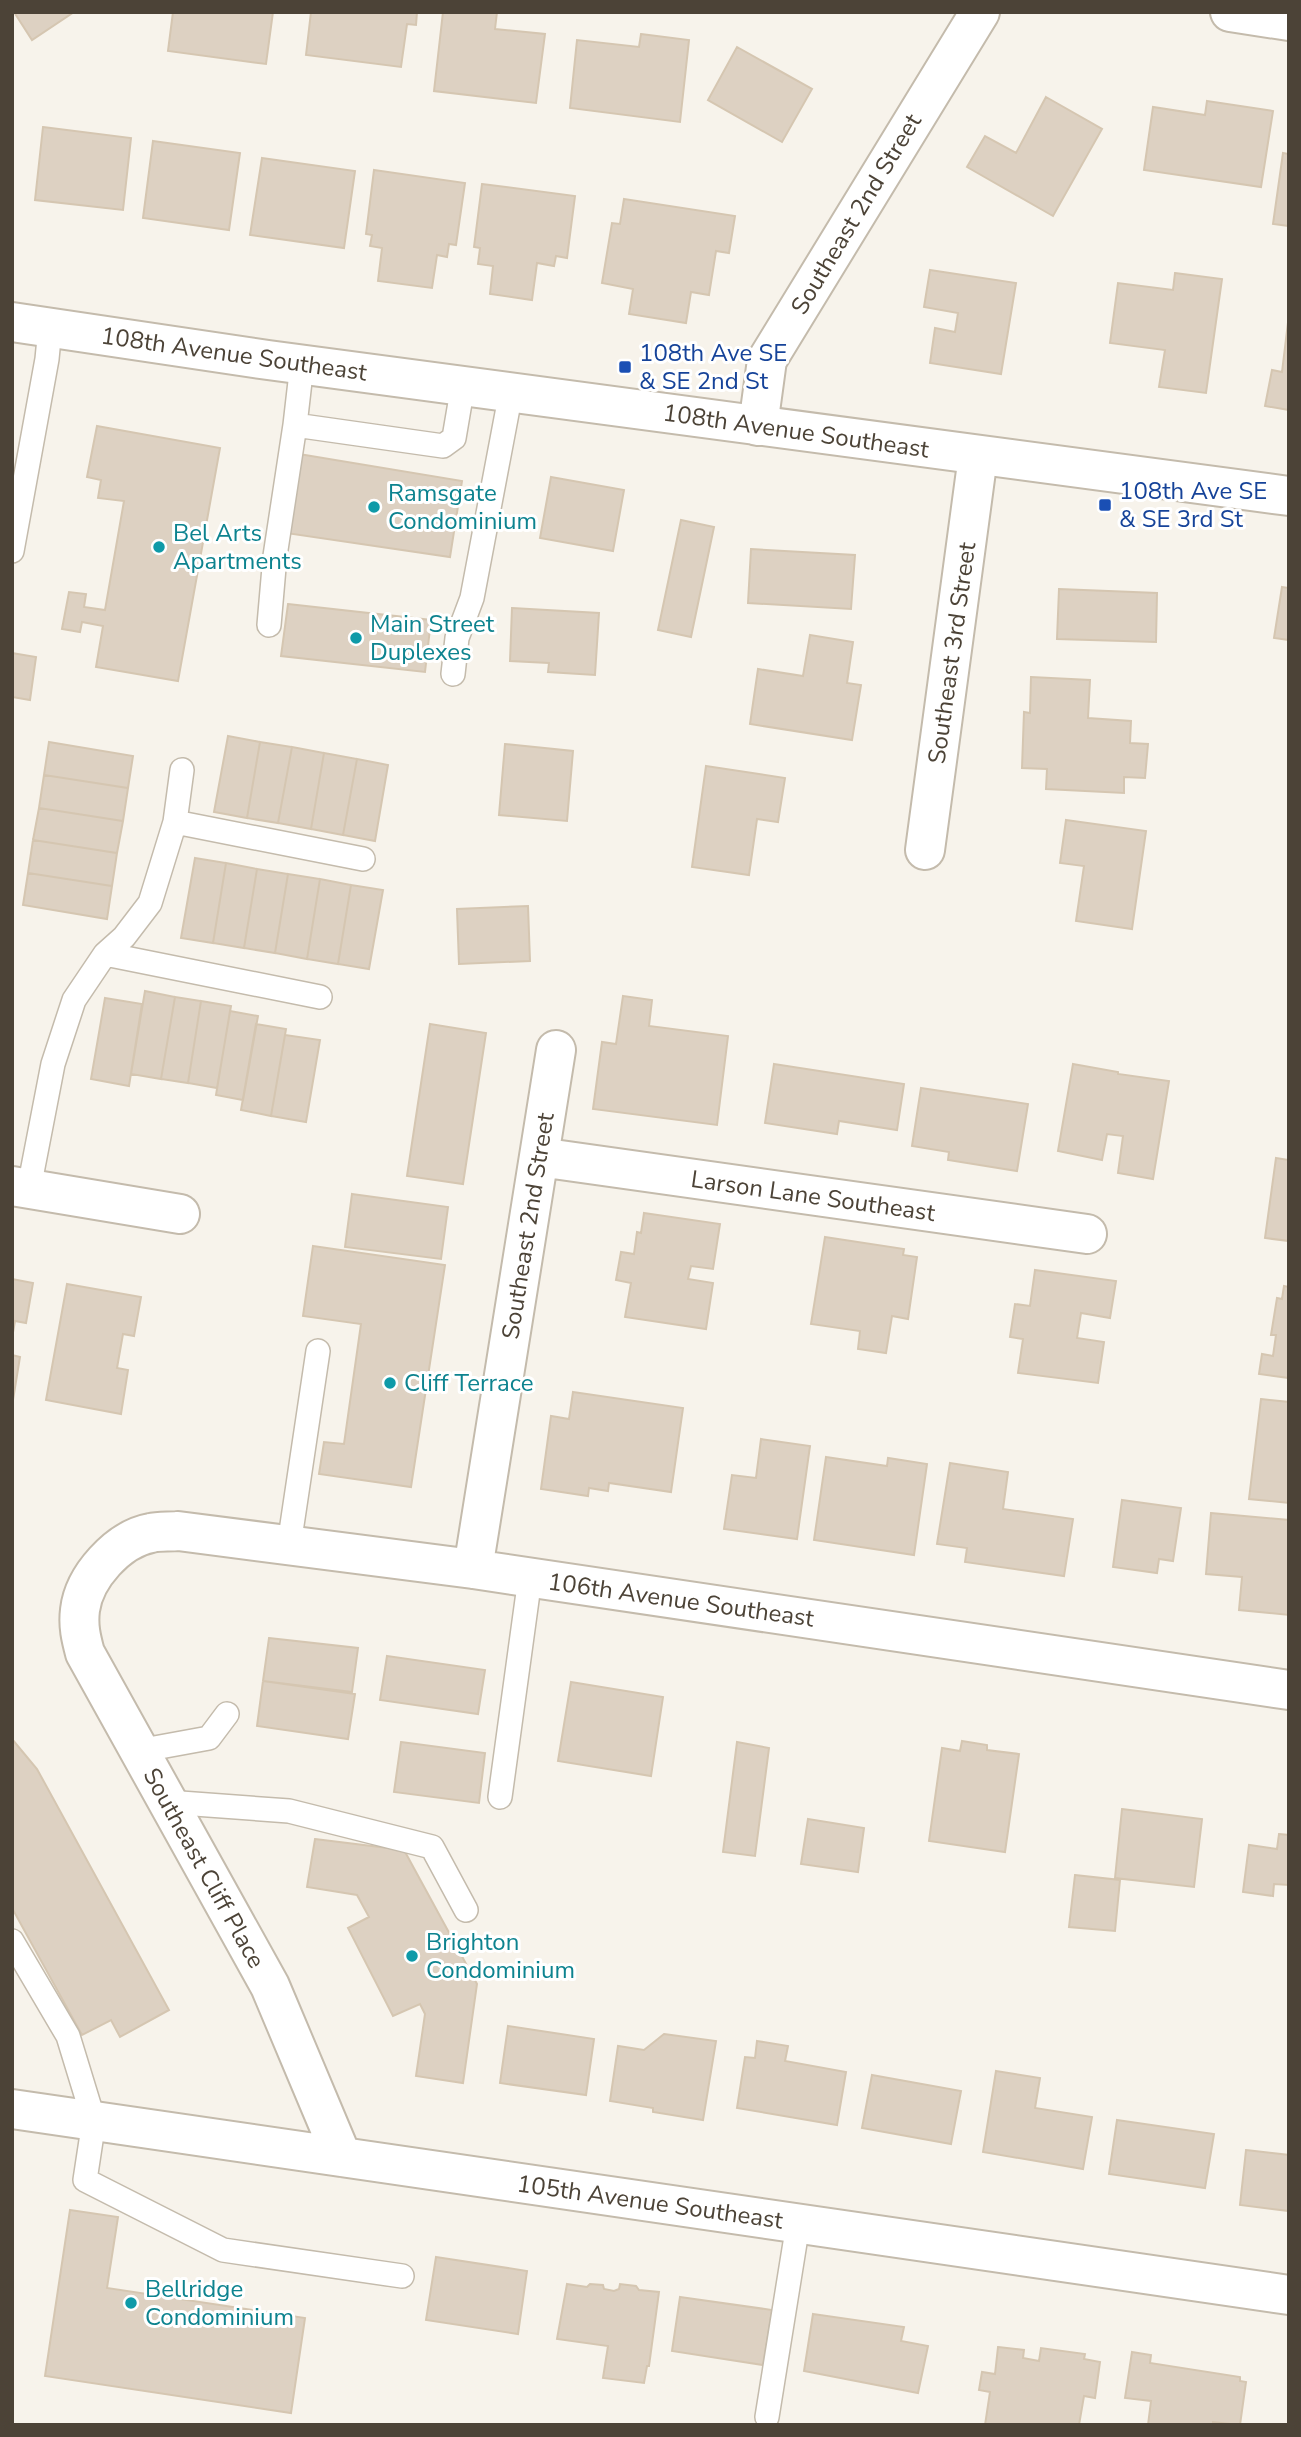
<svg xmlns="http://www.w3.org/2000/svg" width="1301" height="2437" viewBox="0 0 1301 2437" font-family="'Nunito Sans',sans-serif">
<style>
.building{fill:#ddd1c2;stroke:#d5c6b1;stroke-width:2}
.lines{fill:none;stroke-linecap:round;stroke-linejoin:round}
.service-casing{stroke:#c4bbac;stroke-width:26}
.minor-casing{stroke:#c4bbac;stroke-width:42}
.tertiary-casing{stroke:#c4bbac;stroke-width:42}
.service{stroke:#fff;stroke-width:23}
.minor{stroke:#fff;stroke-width:38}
.tertiary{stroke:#fff;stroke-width:38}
.transit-dot{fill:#1a4fb4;stroke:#fff;stroke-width:2.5}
.culture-dot{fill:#0f9aa8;stroke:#fff;stroke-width:2.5}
.labels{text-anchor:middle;stroke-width:6;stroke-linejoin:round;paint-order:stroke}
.street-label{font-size:24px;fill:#4c4337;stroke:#fff}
.transit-label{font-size:24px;fill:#164399;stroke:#fff;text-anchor:start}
.culture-label{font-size:24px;fill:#0d838f;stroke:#fff;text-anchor:start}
</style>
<rect width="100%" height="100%" fill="#f7f3eb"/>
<path class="building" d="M14 12H74L32 40Z
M173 12H273L266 64 168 51Z
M311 12H417L416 25 407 24 401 67 306 55Z
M443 12H497L495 29 545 34 536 103 434 91Z
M641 34 689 40 680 122 570 108 577 40 639 47Z
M737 47 812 89 782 142 708 100Z
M1046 97 1102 129 1053 216 967 167 985 136 1016 153Z
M1207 101 1273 111 1261 187 1144 170 1153 107 1205 115Z
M43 127 131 138 123 210 35 200Z
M153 141 240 153 229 230 143 218Z
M1283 153 1289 154V226L1273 224Z
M262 158 355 171 344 248 250 235Z
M374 170 465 183 456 245 449 244 447 257 437 255 432 288 378 281 382 248 370 246 372 235 366 234Z
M482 184 575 196 567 258 556 256 554 266 537 263 532 300 490 294 493 266 478 264 480 248 474 247Z
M624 199 735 216 729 253 716 251 709 295 691 292 686 323 629 314 633 289 602 283 612 223 620 224Z
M930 270 1016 283 1001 374 930 363 935 328 955 332 958 313 924 307Z
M1175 273 1222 279 1206 393 1159 387 1165 350 1110 343 1118 283 1173 290Z
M1289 314V410L1265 406 1272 370 1282 372Z
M97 426 220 448 178 681 96 667 103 626 82 622 80 632 62 629 69 592 86 594 84 607 105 610 124 501 98 498 101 480 87 477Z
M299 454 462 481 450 557 286 533Z
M551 477 624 490 613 551 540 538Z
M681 520 714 527 691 637 658 630Z
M751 549 855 555 851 609 748 603Z
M1282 587 1289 588V640L1274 638Z
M1059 589 1157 593 1156 642 1057 639Z
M288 604 431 620 425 672 281 656Z
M512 608 599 613 595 675 548 672 549 663 510 661Z
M810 635 853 642 847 683 861 685 852 740 750 724 758 669 803 676Z
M12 653 36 657 30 700 12 697Z
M1031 677 1090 680 1088 718 1131 721 1130 743 1148 744 1145 778 1124 777V793L1046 789 1047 769 1022 768 1024 712 1030 713Z
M228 736 260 742 247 818 214 812Z
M49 742 133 756 128 788 44 775Z
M260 742 292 747 278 823 247 818Z
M505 744 573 751 567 821 499 815Z
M292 747 324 753 311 829 278 823Z
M324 753 357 759 343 835 311 829Z
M357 759 388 765 375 841 343 835Z
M706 766 785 778 778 822 757 819 749 875 692 867Z
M44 775 128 788 123 821 39 808Z
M39 808 123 821 117 853 33 840Z
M1066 820 1146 831 1132 929 1076 921 1084 866 1060 863Z
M33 840 117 853 112 886 28 873Z
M195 858 226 863 213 943 181 938Z
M226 863 257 869 244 948 213 943Z
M257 869 288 874 275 953 244 948Z
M28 873 112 886 107 919 23 905Z
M288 874 320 879 307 959 275 953Z
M320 879 351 885 338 964 307 959Z
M351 885 383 890 369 969 338 964Z
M528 906 530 961 459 964 457 909Z
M145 991 175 997 161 1079 131 1074Z
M623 996 652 1000 649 1026 728 1036 717 1125 593 1109 602 1042 616 1044Z
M175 997 201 1001 188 1083 161 1079Z
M105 998 142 1004 129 1086 91 1079Z
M201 1001 231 1006 217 1088 188 1083Z
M230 1011 258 1016 243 1100 216 1095Z
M256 1024 286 1029 271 1116 241 1110Z
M430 1024 486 1033 463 1184 407 1176Z
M285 1035 320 1040 306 1122 271 1116Z
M774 1064 904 1084 897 1130 839 1121 837 1134 765 1123Z
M1073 1064 1118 1072V1074L1169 1081 1153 1179 1118 1173 1123 1136 1107 1134 1102 1160 1058 1151Z
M921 1088 1028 1104 1017 1171 948 1160 949 1152 912 1146Z
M1276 1158 1289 1160V1241L1265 1238Z
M352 1194 448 1207 441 1259 345 1247Z
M644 1213 720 1224 713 1269 691 1266 688 1279 713 1283 706 1329 625 1317 631 1283 616 1280 621 1252 634 1254 637 1232 641 1233Z
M825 1237 904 1249 903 1255 917 1257 908 1319 892 1316 886 1353 858 1349 860 1331 811 1324Z
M313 1246 445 1265 411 1487 319 1474 324 1442 344 1444 361 1324 303 1316Z
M1035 1270 1116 1281 1110 1318 1081 1313 1077 1338 1104 1342 1098 1383 1018 1373 1023 1339 1010 1337 1015 1304 1030 1306Z
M12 1279 33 1283 26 1323 15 1321 12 1338Z
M67 1284 141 1297 134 1336 123 1334 117 1368 128 1370 121 1414 46 1400Z
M1284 1286 1289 1287V1378L1259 1374 1262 1354 1273 1356 1276 1335H1271L1277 1298 1282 1299Z
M12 1355 20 1357 13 1400H12Z
M573 1392 683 1408 671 1492 609 1483 608 1491 589 1488 588 1496 541 1489 551 1416 569 1419Z
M1261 1399 1289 1402V1503L1249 1499Z
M761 1439 810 1446 797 1539 724 1529 732 1475 756 1478Z
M826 1457 887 1466 888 1458 927 1464 914 1555 814 1540Z
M950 1463 1008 1472 1003 1509 1073 1519 1064 1576 965 1562 967 1548 937 1544Z
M1122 1500 1181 1508 1173 1561 1159 1559 1157 1573 1113 1567Z
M1211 1513 1289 1520V1615L1239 1610 1242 1577 1206 1574Z
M269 1638 358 1648 352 1692 263 1681Z
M387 1656 485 1670 478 1714 380 1700Z
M263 1681 355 1694 348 1739 257 1726Z
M571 1682 663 1697 651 1776 558 1761Z
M12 1739 37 1769 169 2010 120 2037 111 2020 82 2035 12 1908Z
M962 1741 987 1745V1750L1019 1754 1005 1852 929 1841 942 1748 960 1751Z
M401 1742 485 1753 479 1803 394 1792Z
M737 1742 769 1748 755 1856 723 1852Z
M1122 1809 1202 1819 1194 1887 1115 1878Z
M808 1819 864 1828 858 1872 801 1864Z
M1279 1834 1289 1835V1885L1274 1884 1273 1896 1243 1892 1249 1845 1277 1849Z
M315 1839 404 1850 477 1984 463 2083 416 2076 425 2014 420 2004 393 2016 348 1928 369 1917 357 1895 307 1887Z
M1075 1875 1120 1880 1115 1931 1069 1927Z
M508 2026 594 2039 586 2095 500 2083Z
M664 2034 716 2041 703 2120 653 2112V2108L610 2101 618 2046 644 2050Z
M757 2041 788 2046 785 2061 846 2072 837 2125 737 2108 745 2057 755 2058Z
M996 2071 1040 2078 1035 2108 1092 2117 1083 2169 983 2152Z
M872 2075 961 2091 951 2144 862 2128Z
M1117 2120 1214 2134 1205 2188 1109 2174Z
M1246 2150 1289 2155V2211L1240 2205Z
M70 2210 118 2217 107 2288 305 2318 291 2413 45 2376Z
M436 2257 527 2271 518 2334 426 2320Z
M567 2284 587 2287 590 2284 603 2285 604 2289 614 2291 619 2289 620 2284 636 2286 639 2290 659 2292 649 2366H647L644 2383 603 2378 608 2346 557 2339Z
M680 2297 772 2310 763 2365 672 2351Z
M813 2314 904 2327 901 2341 928 2346 918 2393 804 2371Z
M998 2347 1024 2350 1023 2358 1039 2361 1041 2348 1085 2354 1084 2359 1100 2362 1095 2398 1084 2396 1079 2425H985L990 2392 979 2390 982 2372 995 2374Z
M1132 2352 1151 2355 1150 2363 1240 2377V2381L1246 2382 1240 2425 1213 2422V2425H1148L1151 2401 1125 2398Z"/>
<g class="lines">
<g class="service-casing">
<path id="service" d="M302 364 295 425 443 446 454 438 463 385
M12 551 47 359 50 328
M269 625 275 556 295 425
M453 674 457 638 472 598 511 392
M175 822 363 859
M105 954 320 997
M29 1188 53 1064 74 1000 105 954 124 937 150 903 175 822 182 770
M289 1545 318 1351
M138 1751 209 1738 227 1714
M500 1797 530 1578
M167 1802 289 1811 432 1847 466 1910
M12 1941 68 2036 94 2121 85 2180 223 2250 402 2276
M767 2417 798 2224"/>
</g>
<g class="minor-casing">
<path id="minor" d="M1230 12 1289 21
M758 426 767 360 980 12
M925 850 978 456
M539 1157 1087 1234
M12 1186 180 1214
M473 1569 556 1050
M12 2109 1289 2295
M342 2157 270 1986 85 1653C81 1638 78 1626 80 1610 84 1577 118 1539 151 1533 159 1531 169 1532 178 1531L473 1569 1289 1690"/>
</g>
<g class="tertiary-casing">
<path id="tertiary" d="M12 322 268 360 1289 496"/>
</g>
<use href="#service" class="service"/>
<use href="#minor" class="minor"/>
<use href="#tertiary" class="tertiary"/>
</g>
<g class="transit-dot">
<rect x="618" y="360" width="14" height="14" rx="3.5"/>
<rect x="1098" y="498" width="14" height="14" rx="3.5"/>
</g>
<g class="culture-dot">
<circle cx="374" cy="507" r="7"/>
<circle cx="159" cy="547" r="7"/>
<circle cx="356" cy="638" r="7"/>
<circle cx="390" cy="1383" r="7"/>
<circle cx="412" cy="1956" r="7"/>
<circle cx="131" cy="2303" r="7"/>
</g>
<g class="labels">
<g class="street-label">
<text transform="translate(856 214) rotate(-59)" y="8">Southeast 2nd Street</text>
<text transform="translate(234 354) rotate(8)" y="8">108th Avenue Southeast</text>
<text transform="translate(796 431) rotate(8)" y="8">108th Avenue Southeast</text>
<text transform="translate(952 653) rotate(-82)" y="8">Southeast 3rd Street</text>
<text transform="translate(813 1196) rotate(8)" y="8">Larson Lane Southeast</text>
<text transform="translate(528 1226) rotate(-81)" y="8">Southeast 2nd Street</text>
<text transform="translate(681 1600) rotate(8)" y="8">106th Avenue Southeast</text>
<text transform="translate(204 1868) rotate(61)" y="8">Southeast Cliff Place</text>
<text transform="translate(650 2202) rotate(8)" y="8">105th Avenue Southeast</text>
</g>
<g class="transit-label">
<text x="639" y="361">108th Ave SE<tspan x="639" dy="28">&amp; SE 2nd St</tspan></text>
<text x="1119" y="499">108th Ave SE<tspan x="1119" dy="28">&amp; SE 3rd St</tspan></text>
</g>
<g class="culture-label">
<text x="388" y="501">Ramsgate<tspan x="388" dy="28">Condominium</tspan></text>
<text x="173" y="541">Bel Arts<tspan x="173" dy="28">Apartments</tspan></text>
<text x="370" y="632">Main Street<tspan x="370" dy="28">Duplexes</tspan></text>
<text x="404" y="1391">Cliff Terrace</text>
<text x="426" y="1950">Brighton<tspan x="426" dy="28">Condominium</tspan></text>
<text x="145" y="2297">Bellridge<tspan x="145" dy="28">Condominium</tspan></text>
</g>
</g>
<rect width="1301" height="2437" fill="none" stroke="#4c4337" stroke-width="28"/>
</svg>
